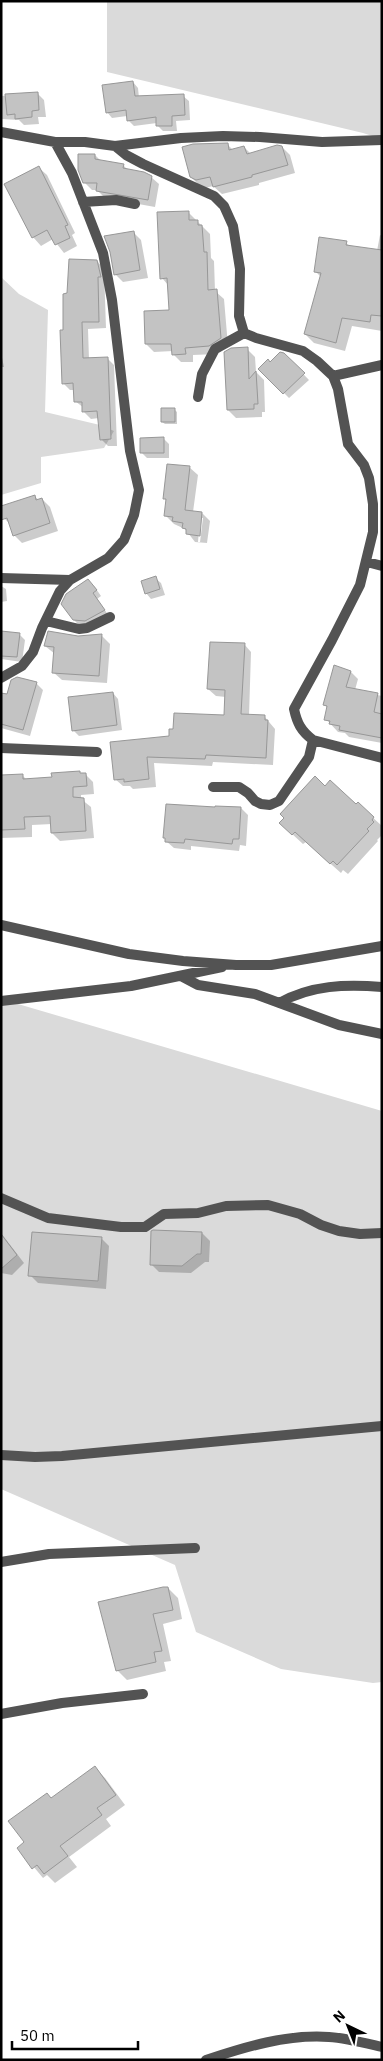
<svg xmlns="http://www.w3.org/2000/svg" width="383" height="2061" viewBox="0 0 383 2061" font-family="'IBM Plex Sans',sans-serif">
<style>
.green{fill:#dadada}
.shadow{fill:#0003;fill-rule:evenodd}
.building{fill:#c3c3c3;stroke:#979797}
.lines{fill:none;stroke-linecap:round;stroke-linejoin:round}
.minor{stroke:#535353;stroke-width:10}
</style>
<rect width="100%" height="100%" fill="#fff"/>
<path class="green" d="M107 1H382V139L363 133 107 72Z
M1 277 19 294 48 310 45 412 100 425 114 431 104 448 41 457V483L1 495Z
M1 999 382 1111V1682L373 1683 281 1669 196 1632 175 1565 1 1489Z"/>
<path class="shadow" d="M133 82 138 88 139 98 183 96 189 101 190 120 176 121 177 131H163L158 126 157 123 134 126 128 120 127 116 112 118 107 112Z
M37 93 44 100 46 117H38L39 124 24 125 19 120 1 119V96Z
M227 144 233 150 244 147 251 154 282 147 290 155 295 173 259 183V185L222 194 213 186 205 188 199 185 191 177Z
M95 155 101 161 123 165 128 170 151 177 159 184 155 207 105 198 97 190H92L84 182Z
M38 167 47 175 75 233 72 235 77 246 64 253 53 239 41 246 33 237Z
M188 212 210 234 211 258 214 261 215 291 224 299 228 346 217 354 193 355V362H181L173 354V351L154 352 146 344 170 312 168 285 162 278Z
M133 232 141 240 148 278 123 282 115 274Z
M380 235 382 236V331L352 326 345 351 314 343 305 334 321 277 315 271 346 243 351 247 377 251Z
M97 261 104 269 106 328 88 329 89 359 107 358 114 365 117 446H108L101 439 99 418 91 419 84 412V408L75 401 74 390H70L63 383 68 295Z
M247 349 255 357 256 372 264 380 265 412H262V417L236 418 228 410Z
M1 353 4 367H1Z
M284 354 309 380 289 398 260 369Z
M174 409 177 412V424H165L162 422Z
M163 438 169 444V458H147L142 453Z
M189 467 198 475 193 512 202 513 210 521 207 543 195 542 185 529 174 524 166 516 167 501 164 498ZM200 518H203L200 542H198Z
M34 496 39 500 42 499 50 507 58 531 22 543 14 535 10 524 5 519Z
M155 578 161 583 165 595 151 599 146 593Z
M1 586 6 589 7 601 1 602Z
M94 586 101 596 97 599 109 616 80 626 74 620Z
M1 632 19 634 25 640 22 662 1 659Z
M102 636 110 644 107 683 62 680 53 672 55 654 45 646 78 637Z
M244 644 251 652 249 716H264L275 729 273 765 213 762 212 766 154 763 156 787 133 789 130 786H123L115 779 170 737 225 716 226 697 216 696 208 689Z
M351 672 358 679 355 690 382 696V743L349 737 345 733 338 732 326 719 328 708 325 705Z
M36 683 43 690 30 736 1 728V694L8 696Z
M113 693 118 699 122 730 79 736 73 730Z
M85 774 93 782 94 794 81 795V799L91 807 94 838 60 841 52 833V824L32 825V837L1 838V776L22 775 27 780Z
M358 804 382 826V835L377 840 378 841 348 874 343 870 341 873 306 842 303 844 291 833Z
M241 808 248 815 246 846 240 845 239 851 191 846V850L174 848 166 841Z
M1 1233 24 1263 12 1275 1 1273Z
M202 1233 210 1241 209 1262H205L191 1273 159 1272 151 1264Z
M101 1238 109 1246 106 1289 38 1283 30 1275Z
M168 1588 178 1598 182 1619 163 1624 171 1661 164 1662 166 1671 127 1680 117 1670Z
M95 1768 105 1778 125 1805 106 1819 111 1826 69 1857 77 1867 55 1883 47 1875 43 1878 18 1848 26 1843 52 1799Z"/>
<path class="building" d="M133 81 135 96 184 94 185 115 172 116V126H156V117L127 121 126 110 106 113 102 85Z
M38 92 39 110 32 111V117L15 119V114L7 115 5 94Z
M228 143 229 150 244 146 247 154 277 145 282 146 288 165 252 175V177L213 187 210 177 196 180 190 177 182 147 193 144Z
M78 154H95V159L124 164 123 168 144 172 152 176 148 200 96 191 97 183H83L78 170Z
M39 166 68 225 65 226 70 238 55 245 47 230 32 238 4 184Z
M189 211V220H198V225H202L204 252H207L208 290 217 289 221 338 209 346 185 348 186 354 172 355 171 344H145L144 311 169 310 167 278 160 279 157 212Z
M134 231 140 270 114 275 110 252 104 236Z
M319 237 347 241 346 245 382 250V316L371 315 370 322 342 318 336 343 304 334 321 273 314 272Z
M69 259 97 260 101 277H98L99 322H82L83 358 108 357 111 439 100 440 97 411 82 412V402H74L73 383 62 384 60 330H63V294L67 293Z
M248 347 249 379 256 371 258 404H254V409L227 410 224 352 231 348Z
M280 352 284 353 305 373 283 394 258 369 268 359 270 362Z
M161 408H175V422H161Z
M164 437V453H140V438Z
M167 464 190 466 185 510 202 512 200 536 186 534V529L182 528 183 523 172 521 173 517 164 516 166 499H163Z
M35 495 36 500 42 498 50 523 13 536 7 518 1 520V506Z
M156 576 160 589 145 594 141 581Z
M88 579 97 590 93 593 105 610 85 621 73 620 61 604 66 594Z
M1 631 20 633 17 657 1 656Z
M48 631 78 636 102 634 99 676 52 673 54 647 44 646Z
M210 642 245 643 241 714 265 715V720H268L266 758 206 755 205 759 147 757 149 779 124 782V779L114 780 110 742 169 736V729H173L174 713 224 715 225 690 207 689Z
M334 665 351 671 346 687 378 693 374 712 382 714V738L339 730 340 726 329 724 330 721 324 720 327 706 323 705Z
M17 677 37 682 23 730 1 724V693L7 694 11 680Z
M113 692 117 725 72 731 68 697Z
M80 771V773H86L87 786 73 787V797L84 798 86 831 51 833 50 816 24 817 25 829 1 830V775L23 774V779L52 777 51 773Z
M315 776 325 786 330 780 356 804 358 802 374 817 372 820 374 822 367 829 369 831 337 865 333 861 330 864 295 832 292 835 279 823 284 818 280 814Z
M166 804 215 807V806L241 807 239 839H233L232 844 185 839 184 843 165 842V838H163Z
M153 1230 202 1232 201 1254H197L182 1266 150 1265 151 1231Z
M32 1232 102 1237 98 1281 28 1276Z
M1 1234 17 1255 1 1269Z
M163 1587H168L173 1610 153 1614 162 1651 154 1652 156 1662 116 1671 98 1602Z
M95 1766 116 1795 97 1808 102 1815 60 1846 68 1856 44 1874 37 1865 32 1869 17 1848 24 1842 8 1821 47 1793 51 1798Z"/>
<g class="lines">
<path class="minor" d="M1 132 55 142H85L115 146 181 138 223 136 260 137 322 142 382 140
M115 146 126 155 143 164 214 196 224 206 233 226 240 269 239 316 244 333 256 338 303 351 317 361 333 376 338 389 348 444 364 465 369 478 373 504V532L360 585 332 640 294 709C297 723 301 731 313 740L382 758
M83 202 116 200 135 204
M333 376 382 365
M198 397 202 374 215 349 244 333
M367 562 382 566
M1 578 70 580
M46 621 79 629 87 628 110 617
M1 678 22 666 33 652 42 628 60 591 70 580 108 558 124 540 134 515 139 490 130 451 112 300 103 253 72 173 55 142
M1 748 97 752
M213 787H239L248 793 255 801 261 804 270 805 279 801 309 757 313 740
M1 925 129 954 183 961 236 965H271L382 946
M181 976 198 985 255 994 339 1025 382 1034
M1 1001 131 986 222 967
M279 1003C311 985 346 984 382 987
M1 1198 48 1218 121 1227H145L164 1214 198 1213 226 1206 268 1205 300 1214 321 1225 339 1231 360 1234 382 1233
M1 1455 35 1457 62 1456 382 1426
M1 1562 49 1554 195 1548
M1 1714 62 1703 143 1694
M206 2060C245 2047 287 2034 329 2037 346 2038 365 2043 382 2047"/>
</g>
<rect width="383" height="2061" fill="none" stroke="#000000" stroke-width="5"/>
<g transform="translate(348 2026) rotate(317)" stroke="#ffffff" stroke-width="4" paint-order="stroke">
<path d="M0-4L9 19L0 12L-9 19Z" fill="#000000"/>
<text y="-8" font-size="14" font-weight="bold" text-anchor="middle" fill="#000000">N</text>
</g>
<path d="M12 2041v8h126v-8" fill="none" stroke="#000000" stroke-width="2.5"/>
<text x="20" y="2041" font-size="15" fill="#000000" stroke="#ffffff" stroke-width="4" paint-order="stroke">50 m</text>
</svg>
